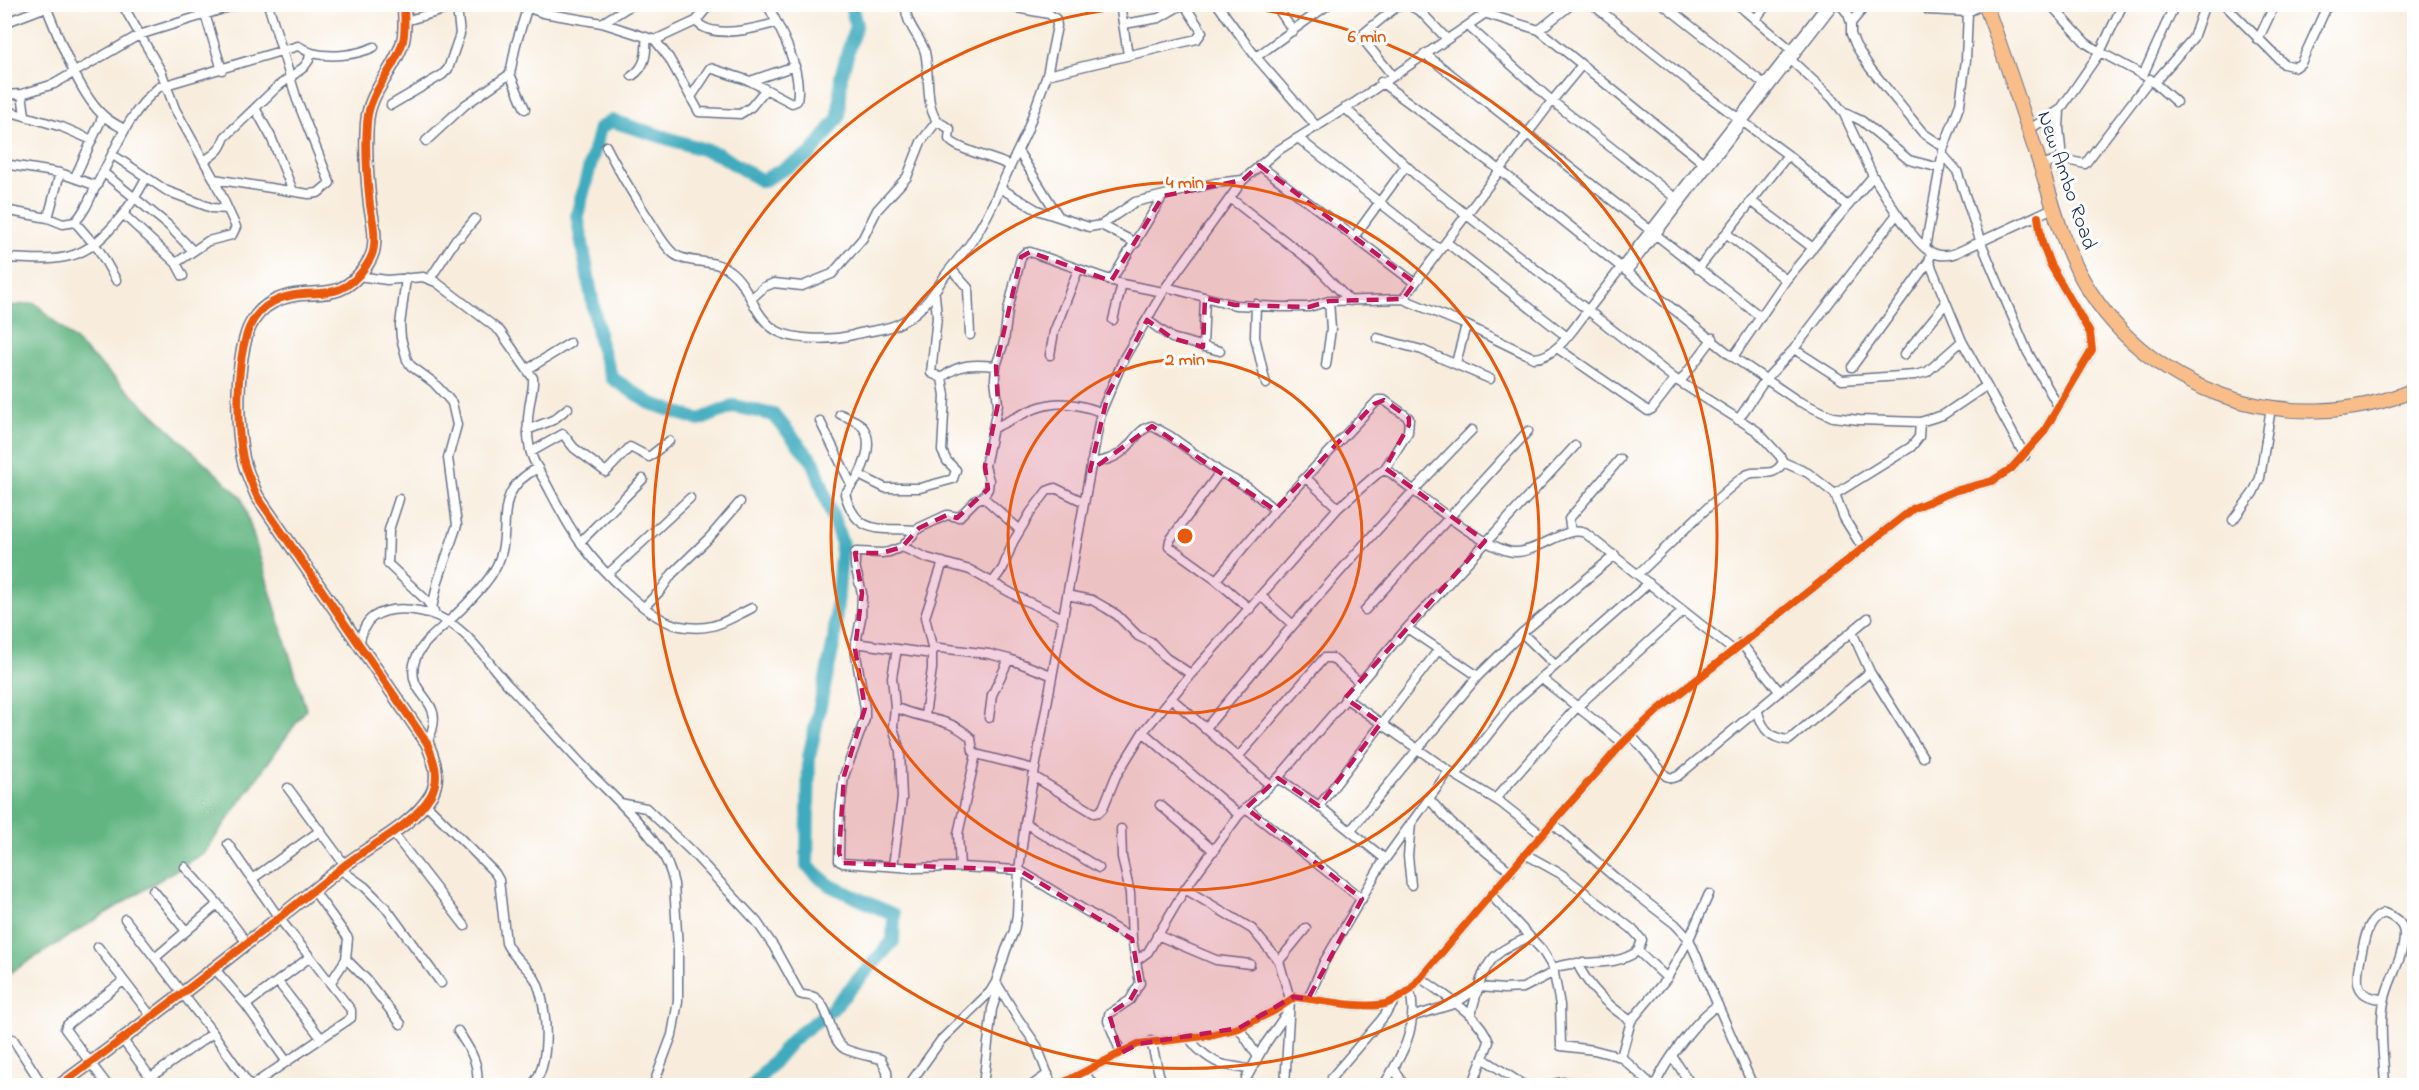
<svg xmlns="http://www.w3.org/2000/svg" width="2419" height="1090" viewBox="0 0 2419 1090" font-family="'Indie Flower',sans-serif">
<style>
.forest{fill:#62b581;stroke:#3e7270;stroke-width:1.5}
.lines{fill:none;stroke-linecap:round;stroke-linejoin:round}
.river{stroke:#3fabbe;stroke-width:14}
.street-casing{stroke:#68728a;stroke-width:11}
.secondary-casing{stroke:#68728a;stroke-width:15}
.primary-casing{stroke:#68728a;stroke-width:16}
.street{stroke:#fff;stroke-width:8}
.secondary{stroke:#fce5d0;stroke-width:12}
.primary{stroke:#f8bd89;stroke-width:14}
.cycleway-casing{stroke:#fff;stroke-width:11}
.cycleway{stroke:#e8590c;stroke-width:8}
.marked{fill:#c2185b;fill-opacity:0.2;stroke:#c2185b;stroke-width:4.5;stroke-dasharray:12 8;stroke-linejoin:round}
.ring{fill:none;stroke:#e8590c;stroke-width:3}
.labels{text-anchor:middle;stroke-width:6;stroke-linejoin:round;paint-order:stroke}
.street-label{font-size:21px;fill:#1b2f5e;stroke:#fff}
.centre{fill:#e8590c;stroke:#fff;stroke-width:3}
.ring-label{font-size:18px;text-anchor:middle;font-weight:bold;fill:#e8590c;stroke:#fff;stroke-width:6;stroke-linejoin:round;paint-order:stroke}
</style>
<rect width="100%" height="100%" fill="#fff"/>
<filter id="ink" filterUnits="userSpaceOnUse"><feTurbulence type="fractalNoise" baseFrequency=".0167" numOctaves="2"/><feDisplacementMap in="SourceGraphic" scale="12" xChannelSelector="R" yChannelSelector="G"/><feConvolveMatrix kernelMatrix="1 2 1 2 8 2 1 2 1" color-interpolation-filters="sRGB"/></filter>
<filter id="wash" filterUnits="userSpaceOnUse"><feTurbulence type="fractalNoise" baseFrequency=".008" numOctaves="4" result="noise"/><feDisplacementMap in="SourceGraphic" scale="24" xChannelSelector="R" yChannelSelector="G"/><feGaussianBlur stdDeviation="1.35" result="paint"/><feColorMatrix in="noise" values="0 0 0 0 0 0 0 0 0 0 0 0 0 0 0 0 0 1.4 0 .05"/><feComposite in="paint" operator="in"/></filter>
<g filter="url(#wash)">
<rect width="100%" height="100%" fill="#f8eddd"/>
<path class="forest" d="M35 303 242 498 306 709 205 852 5 976 4 307Z"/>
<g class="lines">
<path class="river" d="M753 1086 793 1039 832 1009 893 941 894 915 829 885 807 866 809 757 834 641 842 544 814 463 774 415 734 406 699 420 650 403 612 378 600 344 577 215 600 128 612 121 718 154 762 181 811 154 839 117 841 76 856 25 851 4"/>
</g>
</g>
<g filter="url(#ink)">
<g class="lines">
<g class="street-casing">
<path id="street" d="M45 4C58 35 79 95 104 116 109 121 117 125 124 129
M122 4 161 71 175 109 214 179 236 227 232 235 208 241 176 263
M202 4 222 70
M518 4 543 13 602 23 655 40 669 58 699 112 740 114 751 107 765 90
M995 4 1049 14 1056 19 1057 26 1047 75 1027 131 1000 188
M1120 4 1128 55
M1217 4 1256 57 1317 127
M1275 4 1293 31
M1407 4 1421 12 1447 39
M1592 4 1696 87 1788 155 1847 206
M1663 4 1768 87
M1737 4 1796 54
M1840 4 1848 14 1851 23V34L1856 46 1870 68 1923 133 1944 147 1960 104 1966 60 1968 12 1984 4
M2050 4 2086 43 2100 52 2143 75 2175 4
M2224 4 2284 64 2296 67 2301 63 2328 4
M1928 10 1968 12
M1487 14 1539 30 1706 165
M1755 20 1767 4
M405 21 465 4
M696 21C711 40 754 29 775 23
M4 23 54 4
M602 23 633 4
M1851 23 1867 4
M1124 24 1159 18 1183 4
M1468 26 1552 101 1678 200
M1539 30 1572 4
M655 40 696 21 710 4
M2258 40 2275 4
M1425 54 1761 317
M1256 57 1329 4
M1047 75 1197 39 1202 32 1184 4
M1392 75 1362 38 1364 33 1400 4
M632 76C646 67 647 52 646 37
M2151 80 2176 102
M750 81 795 66
M1381 82 1500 170 1733 357 1798 401 1833 417 1859 420 1920 422 1943 415 1986 386
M2154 83 2193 38 2205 4
M22 94 25 115
M4 95 22 94 54 84 139 35 239 4
M691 97 710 68 750 81 792 103 797 101C803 71 781 30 767 4
M391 105 442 75 448 69 460 34 457 8
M255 108 271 137 293 191
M1345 108 1416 175 1675 379 1757 431 1780 456 1783 462C1772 482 1757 466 1743 477 1706 506 1673 542 1638 574
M525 109 510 74 516 44 527 9
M2060 110 2059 128 2062 159
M11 112 62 127 92 140
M1843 112 1862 121 1909 160 1940 168
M937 121 950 129 949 139C954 149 996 158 1010 166
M2028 130 2060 110 2100 52 2123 4
M1298 138 1440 250
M426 141 465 105 510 74
M606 146C619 172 634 196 650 221 657 232 664 246 674 254 689 265 714 258 730 271 751 287 753 317 777 331 795 341 834 340 853 335 869 330 887 331 902 322 920 312 931 298 942 280 950 268 961 256 970 244 982 226 992 208 1000 188L1037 210 1089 227 1101 225 1135 202 1215 183 1243 180
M1018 151 1059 217
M113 155 167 191 212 208 227 209
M1943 155 1957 171 1980 240 2027 351 2058 406
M204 161C217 152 219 152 225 137L277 87 304 67 309 60 310 53
M4 164 60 173 48 218
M1259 165 1415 283
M2041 166 2062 159 2085 164 2150 79
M60 173 97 186
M104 173 168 225 193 251
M75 177 103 116
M214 179 309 194 318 193 330 183 297 100 268 4
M1230 198 1312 262 1350 301
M1751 201 1813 248
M4 210 48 218 63 224 75 222C84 213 89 201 94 190 114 154 126 115 159 87L298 46C303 48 307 52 312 53 331 58 357 55 374 47
M1897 214C1913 234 1927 264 1956 253L2053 208
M124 215 176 263 183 276
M75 222 99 250 116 280
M1101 225 1136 243
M1726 233 1786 280
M1354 237 1406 166
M1446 242 1566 336
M1925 248 1943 151
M1931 254 1929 261 1962 341 2025 456
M4 258C26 258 48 262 70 256 101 249 132 205 146 178
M951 269 968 288 970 335
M1698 269 1788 155
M1628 270 1834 4
M358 276 387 280 423 277 436 282 500 331 533 378C534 388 530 399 529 409 527 423 527 436 530 450 533 463 542 475 548 487 558 506 567 524 580 542 598 567 649 621 680 626 713 632 725 621 752 608
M406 278 400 325 401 338 407 360 411 366 433 382 447 397 452 403 457 425 448 458 457 525 438 581 432 608
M430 279 456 239 461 236 475 219
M1111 281 1163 196
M1166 287 1235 305 1283 307H1309L1329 301 1403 299 1466 325 1534 358C1557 358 1575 326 1588 310L1827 4
M935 295 937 317 931 373 942 378C958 363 975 364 996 366
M751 299 764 287 774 283 802 286 832 274 863 238 877 210 907 177 921 142 937 121C925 105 930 74 925 52 920 36 904 23 906 4
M1403 299 1552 101 1581 66
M1256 304 1255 337 1266 384
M1113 320 1122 284
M1147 320 1172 338 1220 351
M1377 338 1422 350 1490 379
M1203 347 1205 298
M1557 348 1648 411 1652 409 1675 379
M1794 349 1842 380 1915 375 1927 372 1962 341
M1050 355 1054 332 1078 270
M1904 355 1946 303
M1733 357 1786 280 1873 176
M1456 363 1466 325
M1326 365 1331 329 1329 301
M1852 367 1929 261
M528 369 570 343
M1680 382 1713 338
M840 414C846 417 856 420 861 425 874 439 866 461 859 475
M1738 420 1765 380 1794 349 1897 214 1873 176 1843 112 1832 98 1792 61
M820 421 851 484
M994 428C1038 407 1051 394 1101 412
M527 430 553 420 568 408
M531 452 563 434 574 448 606 472 630 447 649 457 669 441
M1783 462 1808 473 1835 494 1844 518 1862 547
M1091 463C1103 461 1114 459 1123 451 1133 443 1139 428 1152 426L1170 436 1220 472 1247 487 1275 510
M1220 472 1170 540 1169 546 1216 580 1250 609
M1306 478 1338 508
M1835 494 1911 447 1919 437 1920 422
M983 497 1020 530
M399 499 389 530 388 564 426 600 434 611
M2233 520 2253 493 2260 478 2271 408
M915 530C880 527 857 537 845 494L859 475 885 488H920L953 479 956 470 947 461 942 451 945 395 942 378
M1571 532 1569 519 1620 459
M580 542 643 479
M902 547 927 558 970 570 1020 598 1063 618
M608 574 690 498
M1216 580 1275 510 1378 400H1384L1409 418 1408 432 1384 470
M992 583 1003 568 1013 542 1031 512 1047 491 1055 488 1084 502
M1067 595 1092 600 1106 608 1117 615 1138 636 1151 642 1166 658 1191 674
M1261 596 1292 624
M644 607 661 590 672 574 710 537 740 502
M1365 610 1528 431
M1852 632 1870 672 1923 757
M1522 633 1555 665
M855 643 932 654
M1741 643 1779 691
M359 644C362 634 364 623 373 617 393 603 428 610 447 621 475 638 488 664 509 686 538 716 565 747 593 776 615 798 640 821 658 847 666 858 671 870 674 884L678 949V1001L672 1035 653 1086
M932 647 989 654 1009 659 1051 675
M1478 676 1522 633 1615 555
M1541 678 1623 743
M1171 698 1270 785
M1345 698 1449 771 1500 802 1542 835
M895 707C920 720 949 716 971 738L973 751 976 754 958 834 960 867
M1758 712C1762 729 1771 739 1789 740L1870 672
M925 715 932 669V647L925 617 943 562
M989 718 992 695 1009 659
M1205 729C1291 626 1378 525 1472 430
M1143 732 1239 815
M1631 735 1666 776 1672 778 1678 776 1868 618
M427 743C450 697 407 700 414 664 418 646 435 634 448 622 463 608 487 585 496 567 516 529 487 494 538 468
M976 754 1034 769
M1238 757 1324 658H1332L1359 682
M1456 775 1514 702 1649 583
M1033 776 1094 813 1099 812 1103 808 1116 776 1143 732 1191 674 1338 508 1377 474 1384 470 1391 473C1415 491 1488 553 1516 552 1539 552 1565 525 1585 533L1733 650
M1278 778 1319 806 1385 859
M288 788 345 865
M1429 799 1451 823 1511 872
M1495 799 1577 707 1683 611
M425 803 495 873 499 880 506 943C512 957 527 966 535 979 548 1002 552 1068 531 1086
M620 803 646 808 692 852 757 922 774 947 800 994C804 996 810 995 814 997 832 1008 828 1039 845 1049 856 1054 870 1056 881 1059L887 1071 888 1086
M1160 805 1214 851
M1319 806 1439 649
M1246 808 1362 899
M1025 823 1099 868
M1552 823 1619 881 1675 924 1689 939 1753 1086
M1121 829 1122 857 1130 893 1132 939 1140 983 1130 1000 1109 1014 1108 1021 1121 1053
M1351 830 1478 676 1407 628
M392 832 465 926
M228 844 279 918 310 957 246 1005
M1525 854 1561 874 1632 929 1642 940 1638 951C1610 970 1583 957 1553 968
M893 866 902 798 900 751 893 727 895 707 892 677 897 649
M185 867 218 904 247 943
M340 869 365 887 386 908 441 983
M252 879 321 830
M1411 885 1408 856 1411 823
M1185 889 1252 929 1279 961 1290 999 1285 1086
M153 890 186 931
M314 891 348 938 346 959 331 982
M1491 895 1542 950 1553 968 1560 1005 1561 1046 1594 1050 1621 1057 1653 1086
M125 919 213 1033 250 1086
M1157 935 1216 960 1250 964
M1132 939 1019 870 960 867 913 868 843 863 839 861 840 812 844 776 865 719V708L855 649 861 618 862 593 855 566V553L856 552 882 553 889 552 902 547 919 528 947 515 959 517 976 500 983 497 988 489 989 480 985 466 998 404 995 379 996 366 1004 342 1008 310 1021 257 1025 253 1030 252 1122 284 1163 292
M98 947 151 1016
M1638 951 1667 978
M156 957 218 904
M346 959 366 979 401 1024
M1137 960 1148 952 1185 889 1239 815 1278 778 1407 628 1575 446
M1279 961 1306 928
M1577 963C1589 988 1608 1006 1631 1021
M214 968 246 1005 287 1062
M1421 978C1444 996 1479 1014 1489 1042L1472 1086
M278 982 321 1038
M1308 999 1324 962 1381 865 1449 771
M2384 999C2351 998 2356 976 2362 951 2366 935 2367 920 2384 913 2395 917 2404 923 2404 935 2404 958 2388 980 2384 1002 2379 1028 2384 1059 2385 1086
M1471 1014C1477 994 1481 966 1499 953 1508 946 1519 942 1529 937
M1414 1016 1454 1004 1480 987 1504 989 1523 988 1554 972
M1239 1028 1258 1057
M458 1031C470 1050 480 1063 477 1086
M1190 1038C1195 1049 1214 1063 1225 1065 1234 1067 1241 1067 1250 1070
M13 1039 43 1086
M122 1039 157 1086
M1151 1041 1162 1086
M1672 1056 1692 1086
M1621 1057 1631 1021 1667 978 1689 939 1709 894
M1484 1059 1522 1084 1530 1086
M1394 1068 1404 1086
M1084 1072 1094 1086
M151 1077 213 1033
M1332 1077 1381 1020 1395 1001
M1246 1079 1264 1046 1289 1010
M108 1086 65 1029 67 1025 123 981
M251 1086 351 1018V1010L310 957
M908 1086 941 1040 990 992 996 982
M983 1086 992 1009 999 988
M1031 1086 1048 1074 1041 1086
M1052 1086 1037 1046 1017 1017 996 982 1006 950 1014 931 1017 915 1019 870 1025 823 1101 412 1124 358 1166 287 1243 180 1277 151 1354 103 1499 4
M1057 1086 1138 1044 1205 1036 1239 1028 1274 1011 1295 997C1320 1000 1362 1009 1385 1004 1394 1002 1403 995 1410 990L1525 854 1623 743 1657 711 1914 508 1954 491 1992 481 2011 469 2043 433 2092 350 2090 333 2050 264 2042 243 2038 217
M1383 1086C1402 1056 1419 1026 1410 990
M1549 1086C1562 1079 1578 1083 1592 1086
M1655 1086C1664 1063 1698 1017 1718 1005"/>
</g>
<g class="secondary-casing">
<path id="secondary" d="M59 1086C155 1016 248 943 340 869 369 845 411 828 431 795 441 777 434 760 427 743L257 496C252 484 246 472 243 458 236 424 236 361 249 328 254 317 263 307 273 302 309 283 337 309 366 266 370 260 374 253 374 245 376 231 372 218 370 205 367 178 365 149 367 123 369 90 395 71 403 41 406 29 404 16 404 4"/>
</g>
<g class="primary-casing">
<path id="primary" d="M1985 4C2005 57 2022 110 2040 164 2052 200 2060 236 2078 271 2142 393 2289 442 2414 390"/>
</g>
<use href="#street" class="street"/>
<use href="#secondary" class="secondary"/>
<use href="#primary" class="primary"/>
<g class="cycleway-casing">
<path id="cycleway" d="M59 1086C155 1016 248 943 340 869 369 845 411 828 431 795 441 777 434 760 427 743L257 496C252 484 246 472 243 458 236 424 236 361 249 328 254 317 263 307 273 302 309 283 337 309 366 266 370 260 374 253 374 245 376 231 372 218 370 205 367 178 365 149 367 123 369 90 395 71 403 41 406 29 404 16 404 4
M1057 1086 1138 1044 1205 1036 1239 1028 1274 1011 1295 997C1320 1000 1362 1009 1385 1004 1394 1002 1403 995 1410 990L1525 854 1623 743 1657 711 1914 508 1954 491 1992 481 2011 469 2043 433 2092 350 2090 333 2050 264 2042 243 2038 217"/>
</g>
<use href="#cycleway" class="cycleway"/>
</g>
</g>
<path class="marked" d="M1259 165 1415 283 1403 299 1329 301 1309 307 1235 305 1205 298 1203 347 1172 338 1147 320 1108 394 1090 471 1152 426 1275 510 1374 404 1384 400 1409 418V425L1385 468 1485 541 1345 698 1381 723 1319 806 1278 778 1246 808 1362 899 1308 999 1293 997 1239 1028 1138 1044 1121 1053 1109 1014 1130 1000 1140 983 1132 939 1019 870 843 863 839 853 844 776 865 708 855 649 862 593 855 553H882L902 547 919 528 947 515 957 518 988 489 985 466 998 404 996 366 1021 257 1030 252 1111 281 1163 196 1243 180Z"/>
<g class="ring">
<circle cx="1185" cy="536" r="177"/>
<circle cx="1185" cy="536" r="354"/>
<path d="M1208 5A532 532 0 1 1 1162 5"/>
</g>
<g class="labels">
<g class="street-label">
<text transform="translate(2068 180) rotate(71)" y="7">New Ambo Road</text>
</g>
</g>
<circle cx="1185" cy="536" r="9" class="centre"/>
<g class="ring-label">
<text x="1367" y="42">6 min</text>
<text x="1185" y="188">4 min</text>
<text x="1185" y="365">2 min</text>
</g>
<rect width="2419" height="1090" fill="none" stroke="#fff" stroke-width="24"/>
</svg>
